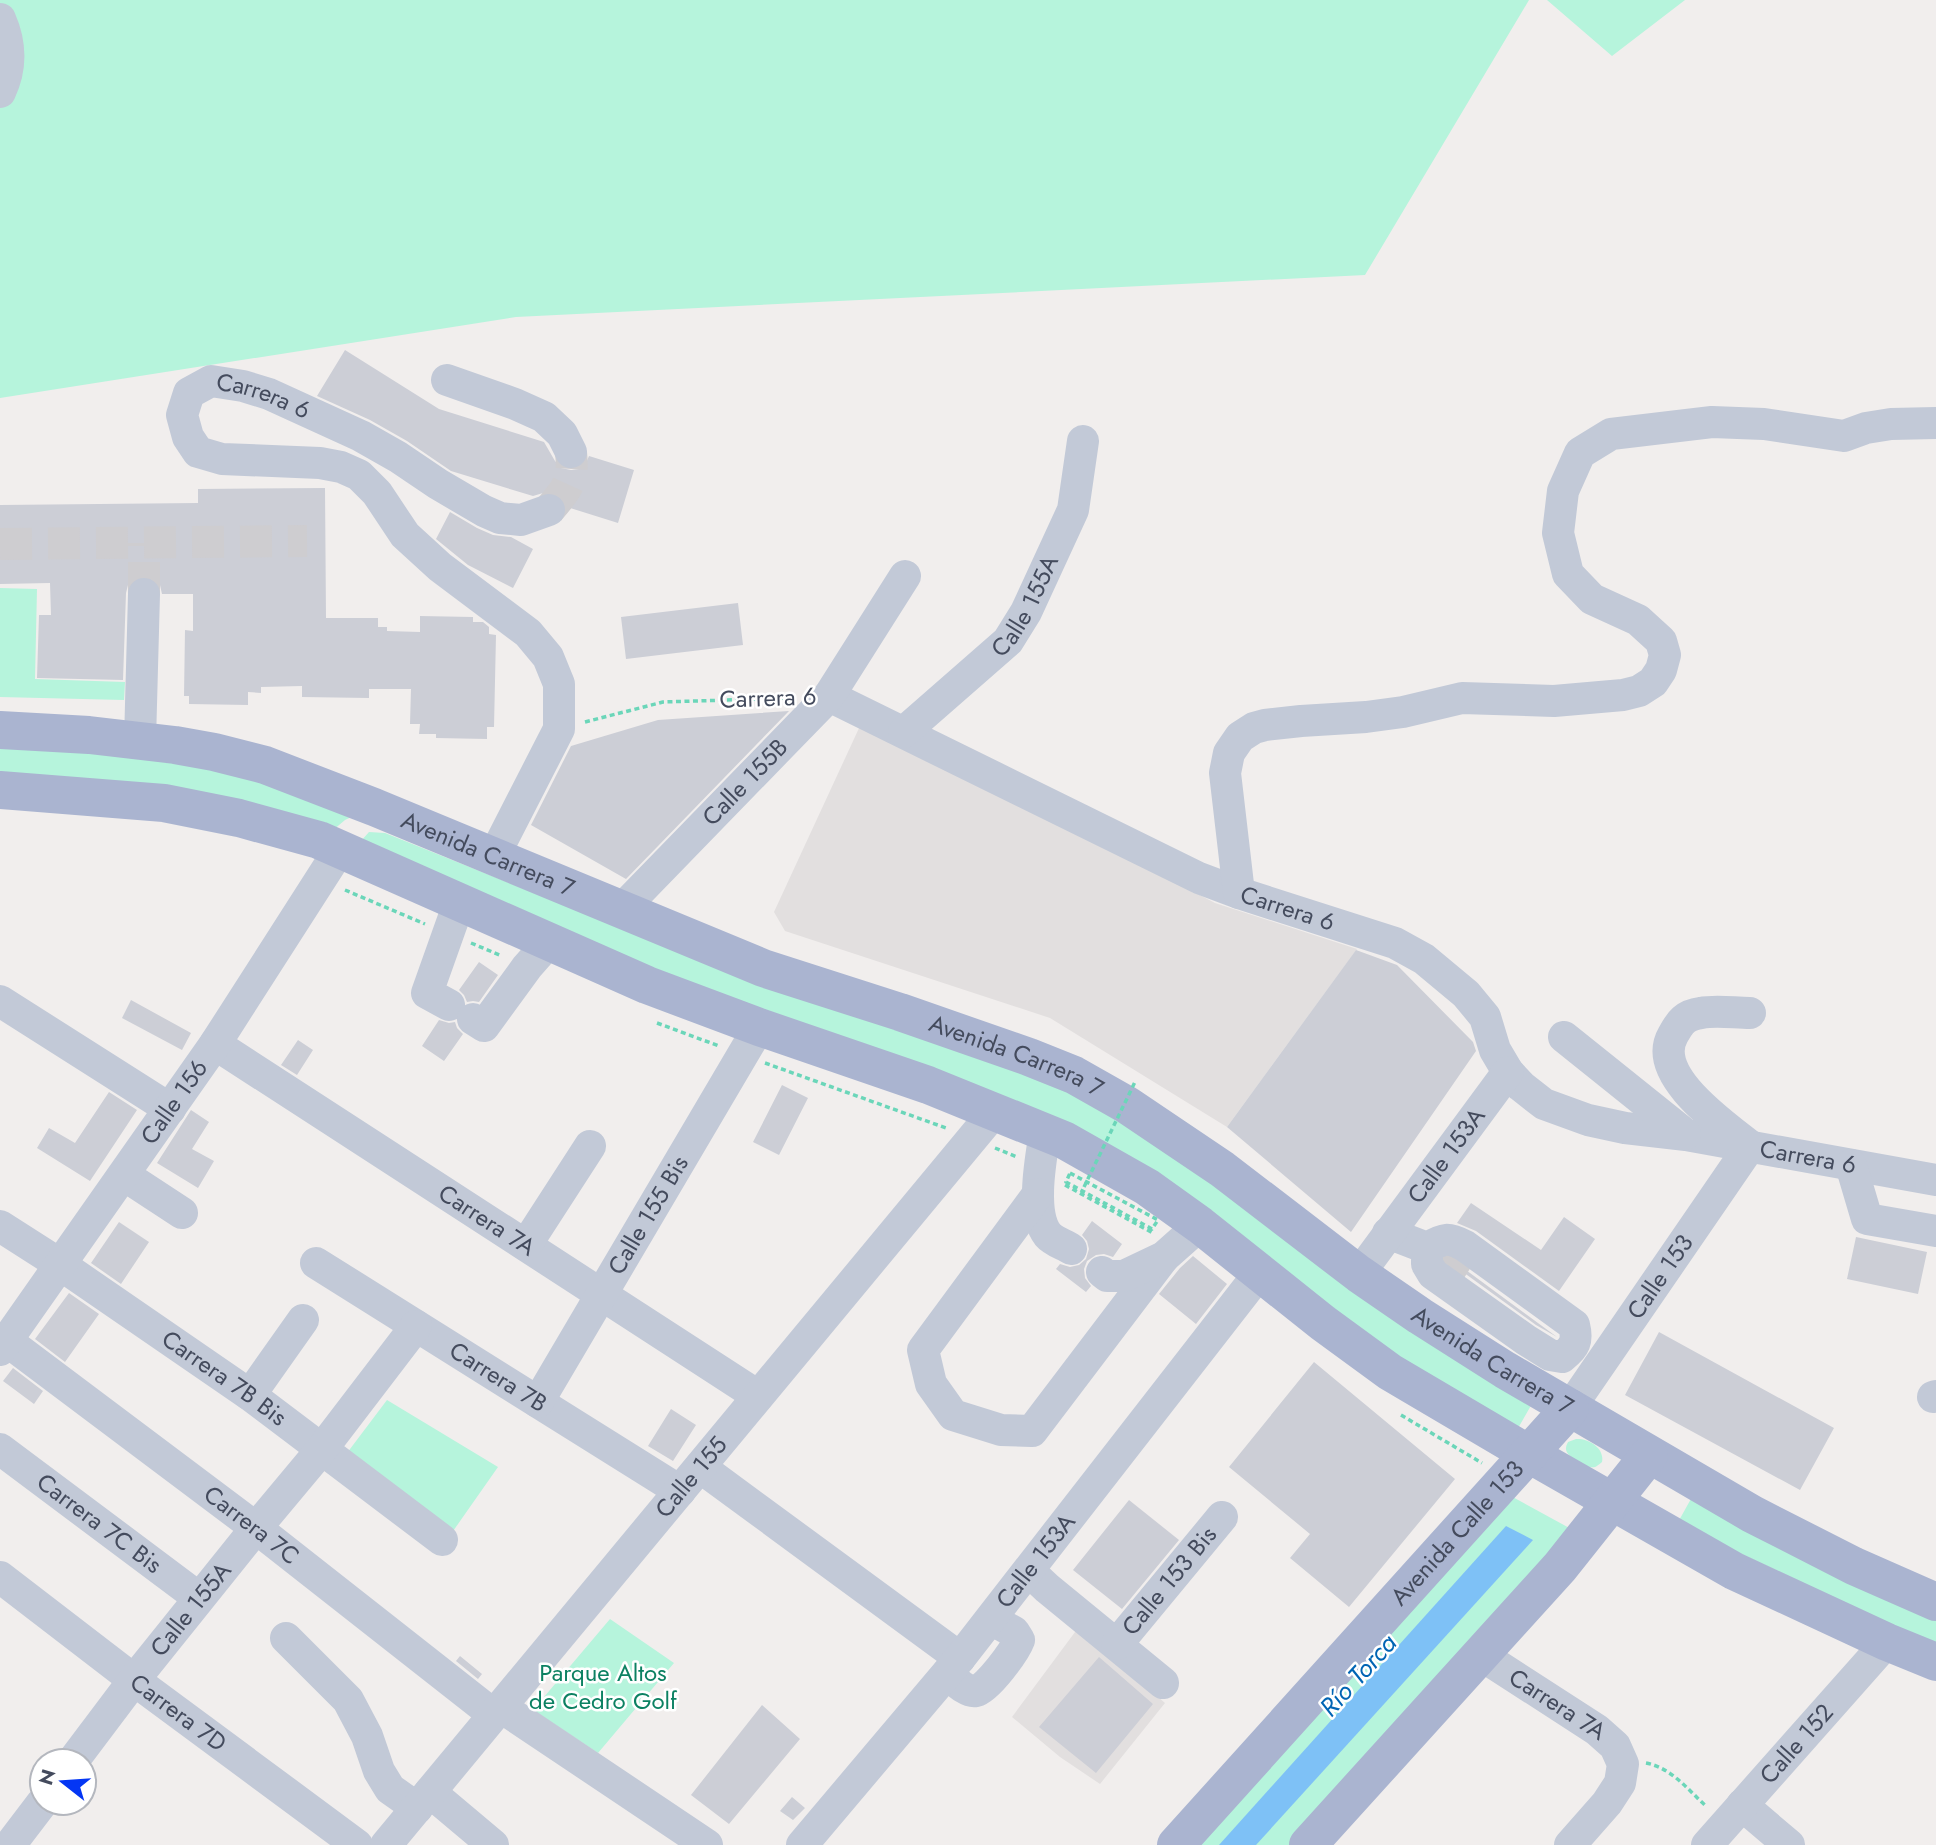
<svg xmlns="http://www.w3.org/2000/svg" width="1936" height="1845" viewBox="0 0 1936 1845" font-family="Jost,sans-serif">
<style>
.education{fill:#e2dfdf}
.green{fill:#b6f4dc}
.water{fill:#7ec1f6}
.building{fill:#ccced6}
.lines{fill:none;stroke-linecap:round;stroke-linejoin:round}
.minor-tunnel{stroke:#cecdd0;stroke-width:32;stroke-dasharray:32 16;stroke-linecap:butt}
.path{stroke:#6bd6b9;stroke-width:3.5;stroke-dasharray:5 3.5;stroke-linecap:butt}
.minor{stroke:#c2c9d7;stroke-width:32}
.major{stroke:#aab4d0;stroke-width:38}
.path-bridge{stroke:#6bd6b9;stroke-width:3.5;stroke-dasharray:5 3.5;stroke-linecap:butt}
.labels{text-anchor:middle;stroke-width:5;stroke-linejoin:round;paint-order:stroke}
.street-label{font-size:24px;fill:#444b5d;stroke:#fff}
.park-label{font-size:24px;fill:#0c8162;stroke:#fff}
.water-label{font-size:26px;font-style:italic;fill:#0065b4;stroke:#fff}
</style>
<rect width="100%" height="100%" fill="#f1eeed"/>
<path class="education" d="M860 726 1057 820 1215 903 1357 949 1227 1127 1050 1018 785 931 774 912Z
M1078 1628 1165 1703 1100 1784 1060 1757 1012 1717Z"/>
<path class="green" d="M0 0H1529L1365 275 516 317 0 398Z
M1547 0H1685L1612 56Z
M0 588 37 589 35 679 125 682 124 700 0 697Z
M0 745 159 756 246 773 362 812 345 820 332 831 0 775Z
M369 832 385 833 586 914 1058 1083 1150 1135 1533 1402 1517 1430 1380 1346 1219 1219 361 841Z
M387 1400 498 1467 451 1534 344 1457Z
M1576 1439C1588 1438 1605 1448 1602 1462 1597 1466 1596 1468 1590 1467 1583 1466 1565 1456 1566 1448 1566 1446 1567 1444 1568 1442Z
M1509 1495 1573 1530 1290 1845H1189Z
M1692 1497 1936 1613V1645L1677 1524Z
M610 1619 674 1663 598 1753 533 1710Z"/>
<path class="water" d="M1506 1526 1533 1540 1256 1845H1219Z"/>
<path class="building" d="M345 350 439 409 544 442 555 461 561 468 571 470 579 469 586 463 589 456 634 470 618 523 567 507 561 497 553 492 543 493 533 496 451 471 407 441 370 420 317 396Z
M325 488 326 618H378V627H387V631L420 632V616L473 617V622H483L489 627V634L496 635 494 727H487V739L436 738V734H419L420 724H410L411 689H369V698L302 697V686L261 687V693L248 692V705L189 704V696H184L185 630 193 631V594H162L160 585 154 579 145 576 135 578 128 585 126 593 123 680 37 678 39 615H51L50 583 0 584V505L198 503V489Z
M450 512 477 528 493 535 511 537 533 549 513 588 468 565 436 539Z
M738 603 743 645 626 659 621 617Z
M789 711 626 879 531 825 571 746 658 720Z
M1356 950 1397 965 1473 1042 1476 1051 1351 1232 1227 1127Z
M479 962 498 975 479 1002 473 1001 467 1002 464 995 459 990Z
M131 1000 191 1033 182 1050 122 1018Z
M439 1020 449 1023 455 1022 457 1028 463 1034 444 1061 422 1046Z
M298 1040 313 1050 297 1075 281 1065Z
M782 1085 808 1098 779 1155 753 1142Z
M109 1092 137 1110 90 1181 37 1148 49 1128 75 1143Z
M191 1110 209 1122 192 1149 214 1161 198 1188 157 1163Z
M1471 1203 1541 1250 1564 1217 1595 1239 1559 1291 1476 1231 1457 1223Z
M1092 1221 1122 1244 1113 1257 1104 1254 1096 1255 1087 1261 1084 1269 1085 1278 1091 1286 1086 1292 1056 1269 1060 1264 1070 1267 1079 1265 1086 1259 1089 1249 1087 1241 1082 1235Z
M119 1222 149 1242 121 1284 91 1263Z
M1856 1237 1927 1252 1918 1294 1847 1279Z
M1193 1256 1227 1284 1196 1324 1159 1294 1180 1268Z
M1445 1259 1455 1262 1557 1337 1536 1325Z
M69 1293 99 1314 65 1362 35 1339Z
M1659 1332 1834 1428 1800 1490 1625 1395Z
M1314 1362 1455 1479 1349 1607 1290 1558 1310 1534 1229 1467Z
M13 1368 43 1391 34 1404 3 1381Z
M671 1409 696 1425 673 1461 648 1446Z
M1129 1500 1179 1540 1122 1609 1073 1570Z
M460 1656 482 1674 478 1679 456 1661Z
M1099 1657 1153 1704 1096 1773 1039 1727Z
M762 1705 800 1739 729 1824 691 1795Z
M792 1797 805 1808 793 1820 780 1811Z"/>
<g class="lines">
<path class="minor-tunnel" d="M549 510C568 488 574 482 571 452
M0 544 307 541
M144 594V543
M1447 1275 1461 1253"/>
<path class="path" d="M585 722 663 702 792 698
M345 890 425 924
M471 943 502 956
M657 1023 719 1046
M765 1063 946 1128
M995 1148 1017 1157
M1070 1173 1158 1220 1152 1229 1066 1182Z
M1065 1185 1153 1233
M1401 1415 1482 1463
M1646 1763C1672 1768 1688 1790 1707 1807"/>
<g class="minor">
<path d="M0 19C11 44 12 67 0 92"/>
<path d="M447 380 515 404 544 417 562 434 571 452"/>
<path id="s1" d="M829 696 1199 878 1239 893 1395 943 1424 959 1466 994 1485 1017 1495 1050 1508 1072 1521 1086 1544 1104 1588 1120 1625 1128 1686 1135 1936 1180"/>
<path id="s2" d="M904 732 1008 641 1026 612 1073 510 1083 441"/>
<path d="M140 741 144 594"/>
<path id="s3" d="M494 856 559 729V684L548 657 528 633 440 567 405 535 377 493 359 475 341 467 320 463 222 459 198 452 188 437 182 415 189 393 211 381 243 386 269 394 361 436 398 457 438 484 484 511 500 518 521 520 549 510"/>
<path d="M1239 893 1225 773 1229 753 1240 737 1254 728 1265 725 1301 721 1366 717 1403 712 1462 698 1554 701 1623 695 1639 691 1653 682 1661 670 1665 655 1661 641 1638 620 1592 599 1568 574 1558 533 1563 491 1580 453 1611 434 1712 422 1764 424 1844 436 1866 428 1891 424 1936 423"/>
<path id="s4" d="M621 910 829 696 905 576"/>
<path d="M0 1001 170 1109"/>
<path d="M449 1005 427 993 459 903"/>
<path d="M473 1019 484 1026 527 967 549 942"/>
<path d="M1564 1037 1685 1134"/>
<path id="s5" d="M215 1044 758 1396"/>
<path d="M1045 1132C1041 1158 1030 1213 1048 1235 1053 1241 1065 1245 1071 1249"/>
<path d="M1851 1165 1867 1219 1936 1231"/>
<path d="M124 1175 182 1213"/>
<path d="M1038 1194 923 1350 931 1384 953 1415 1001 1430 1032 1431 1164 1257"/>
<path id="s6" d="M0 1226 61 1265 250 1395 442 1540"/>
<path d="M1388 1233 1427 1248C1444 1238 1448 1237 1465 1246L1574 1325C1578 1341 1575 1347 1562 1357L1550 1355 1526 1340 1433 1274 1427 1264V1248"/>
<path d="M526 1245 590 1146"/>
<path id="s7" d="M316 1263 680 1491"/>
<path d="M1102 1272 1107 1276H1124L1164 1257 1200 1225"/>
<path id="s8" d="M1359 1274 1508 1072"/>
<path id="s9" d="M7 1341 256 1528 494 1715"/>
<path id="s10" d="M0 1350 215 1044 340 849"/>
<path d="M250 1395 303 1320"/>
<path d="M1933 1397 1936 1396"/>
<path id="s11" d="M538 1402 759 1027"/>
<path id="s12" d="M1570 1408 1750 1146C1724 1125 1650 1075 1673 1035 1680 1022 1685 1015 1701 1013 1716 1010 1734 1013 1750 1013"/>
<path id="s13" d="M0 1449 199 1598"/>
<path d="M700 1467 960 1658"/>
<path d="M1029 1571 1047 1588 1163 1683"/>
<path id="s14" d="M0 1577 134 1680 357 1845"/>
<path d="M286 1638 348 1700 367 1736 379 1771 390 1789 417 1808"/>
<path id="s15" d="M1117 1644 1222 1517"/>
<path id="s16" d="M1481 1655 1597 1730 1615 1746 1623 1764 1620 1783 1607 1803 1570 1845"/>
<path d="M947 1674C954 1679 966 1693 976 1691 988 1688 1015 1651 1019 1640L1014 1632 991 1619"/>
<path d="M501 1707 707 1845"/>
<path id="s17" d="M73 1761 134 1680 256 1528 322 1449 416 1326"/>
<path d="M430 1792 493 1845"/>
<path d="M1742 1805 1789 1845"/>
<path d="M10 1845 42 1803"/>
<path id="s18" d="M386 1845 995 1111"/>
<path id="s19" d="M802 1845 960 1658 1261 1271"/>
<path id="s20" d="M1707 1845 1887 1642"/>
</g>
<g class="major">
<path id="s21" d="M0 730 89 735 175 745 214 752 265 765 374 807 763 968 900 1012 1029 1057 1074 1075 1127 1105 1222 1169 1359 1274 1420 1316 1505 1370 1752 1514 1854 1566 1936 1602"/>
<path d="M0 790 164 803 239 818 319 840 647 985 759 1027 928 1085 1064 1140 1147 1187 1200 1225 1323 1323 1390 1372 1529 1454 1734 1571 1887 1642 1936 1662"/>
<path id="s22" d="M1176 1845 1570 1408"/>
<path d="M1308 1845 1560 1567 1649 1455"/>
</g>
<path class="path-bridge" d="M1084 1187 1135 1082"/>
</g>
<g class="labels">
<g class="street-label">
<text dy="8" stroke="none"><textPath href="#s3" startOffset="789">Carrera 6</textPath></text>
<text dy="8" stroke="none"><textPath href="#s2" startOffset="177">Calle 155A</textPath></text>
<text transform="translate(768 698) rotate(-2)" y="8">Carrera 6</text>
<text dy="8" stroke="none"><textPath href="#s4" startOffset="178">Calle 155B</textPath></text>
<text dy="8" stroke="none"><textPath href="#s21" startOffset="508">Avenida Carrera 7</textPath></text>
<text dy="8" stroke="none"><textPath href="#s1" startOffset="506">Carrera 6</textPath></text>
<text dy="8" stroke="none"><textPath href="#s21" startOffset="1074">Avenida Carrera 7</textPath></text>
<text dy="8" stroke="none"><textPath href="#s10" startOffset="303">Calle 156</textPath></text>
<text dy="8" stroke="none"><textPath href="#s8" startOffset="147">Calle 153A</textPath></text>
<text dy="8" stroke="none"><textPath href="#s1" startOffset="1115">Carrera 6</textPath></text>
<text dy="8" stroke="none"><textPath href="#s11" startOffset="217">Calle 155 Bis</textPath></text>
<text dy="8" stroke="none"><textPath href="#s5" startOffset="324">Carrera 7A</textPath></text>
<text dy="8" stroke="none"><textPath href="#s12" startOffset="159">Calle 153</textPath></text>
<text dy="8" stroke="none"><textPath href="#s21" startOffset="1642">Avenida Carrera 7</textPath></text>
<text dy="8" stroke="none"><textPath href="#s7" startOffset="215">Carrera 7B</textPath></text>
<text dy="8" stroke="none"><textPath href="#s6" startOffset="271">Carrera 7B Bis</textPath></text>
<text dy="8" stroke="none"><textPath href="#s18" startOffset="478">Calle 155</textPath></text>
<text dy="8" stroke="none"><textPath href="#s13" startOffset="124">Carrera 7C Bis</textPath></text>
<text dy="8" stroke="none"><textPath href="#s9" startOffset="306">Carrera 7C</textPath></text>
<text dy="8" stroke="none"><textPath href="#s22" startOffset="420">Avenida Calle 153</textPath></text>
<text dy="8" stroke="none"><textPath href="#s19" startOffset="368">Calle 153A</textPath></text>
<text dy="8" stroke="none"><textPath href="#s15" startOffset="82">Calle 153 Bis</textPath></text>
<text dy="8" stroke="none"><textPath href="#s17" startOffset="192">Calle 155A</textPath></text>
<text dy="8" stroke="none"><textPath href="#s16" startOffset="91">Carrera 7A</textPath></text>
<text dy="8" stroke="none"><textPath href="#s14" startOffset="224">Carrera 7D</textPath></text>
<text dy="8" stroke="none"><textPath href="#s20" startOffset="135">Calle 152</textPath></text>
</g>
<g class="park-label">
<text x="603" y="1681">Parque Altos<tspan x="603" dy="28">de Cedro Golf</tspan></text>
</g>
<g class="water-label">
<text transform="translate(1358 1675) rotate(-48)" y="9">Río Torca</text>
</g>
</g>
<g transform="translate(63 1782) rotate(287)"><circle r="33" fill="#ffffff" stroke="#b4b7be" stroke-width="2"/>
<path d="M0-5L12 26L0 18L-12 26Z" fill="#0436f4"/>
<text y="-10" font-size="19" font-weight="bold" text-anchor="middle" fill="#444b5d">N</text>
</g>
</svg>
